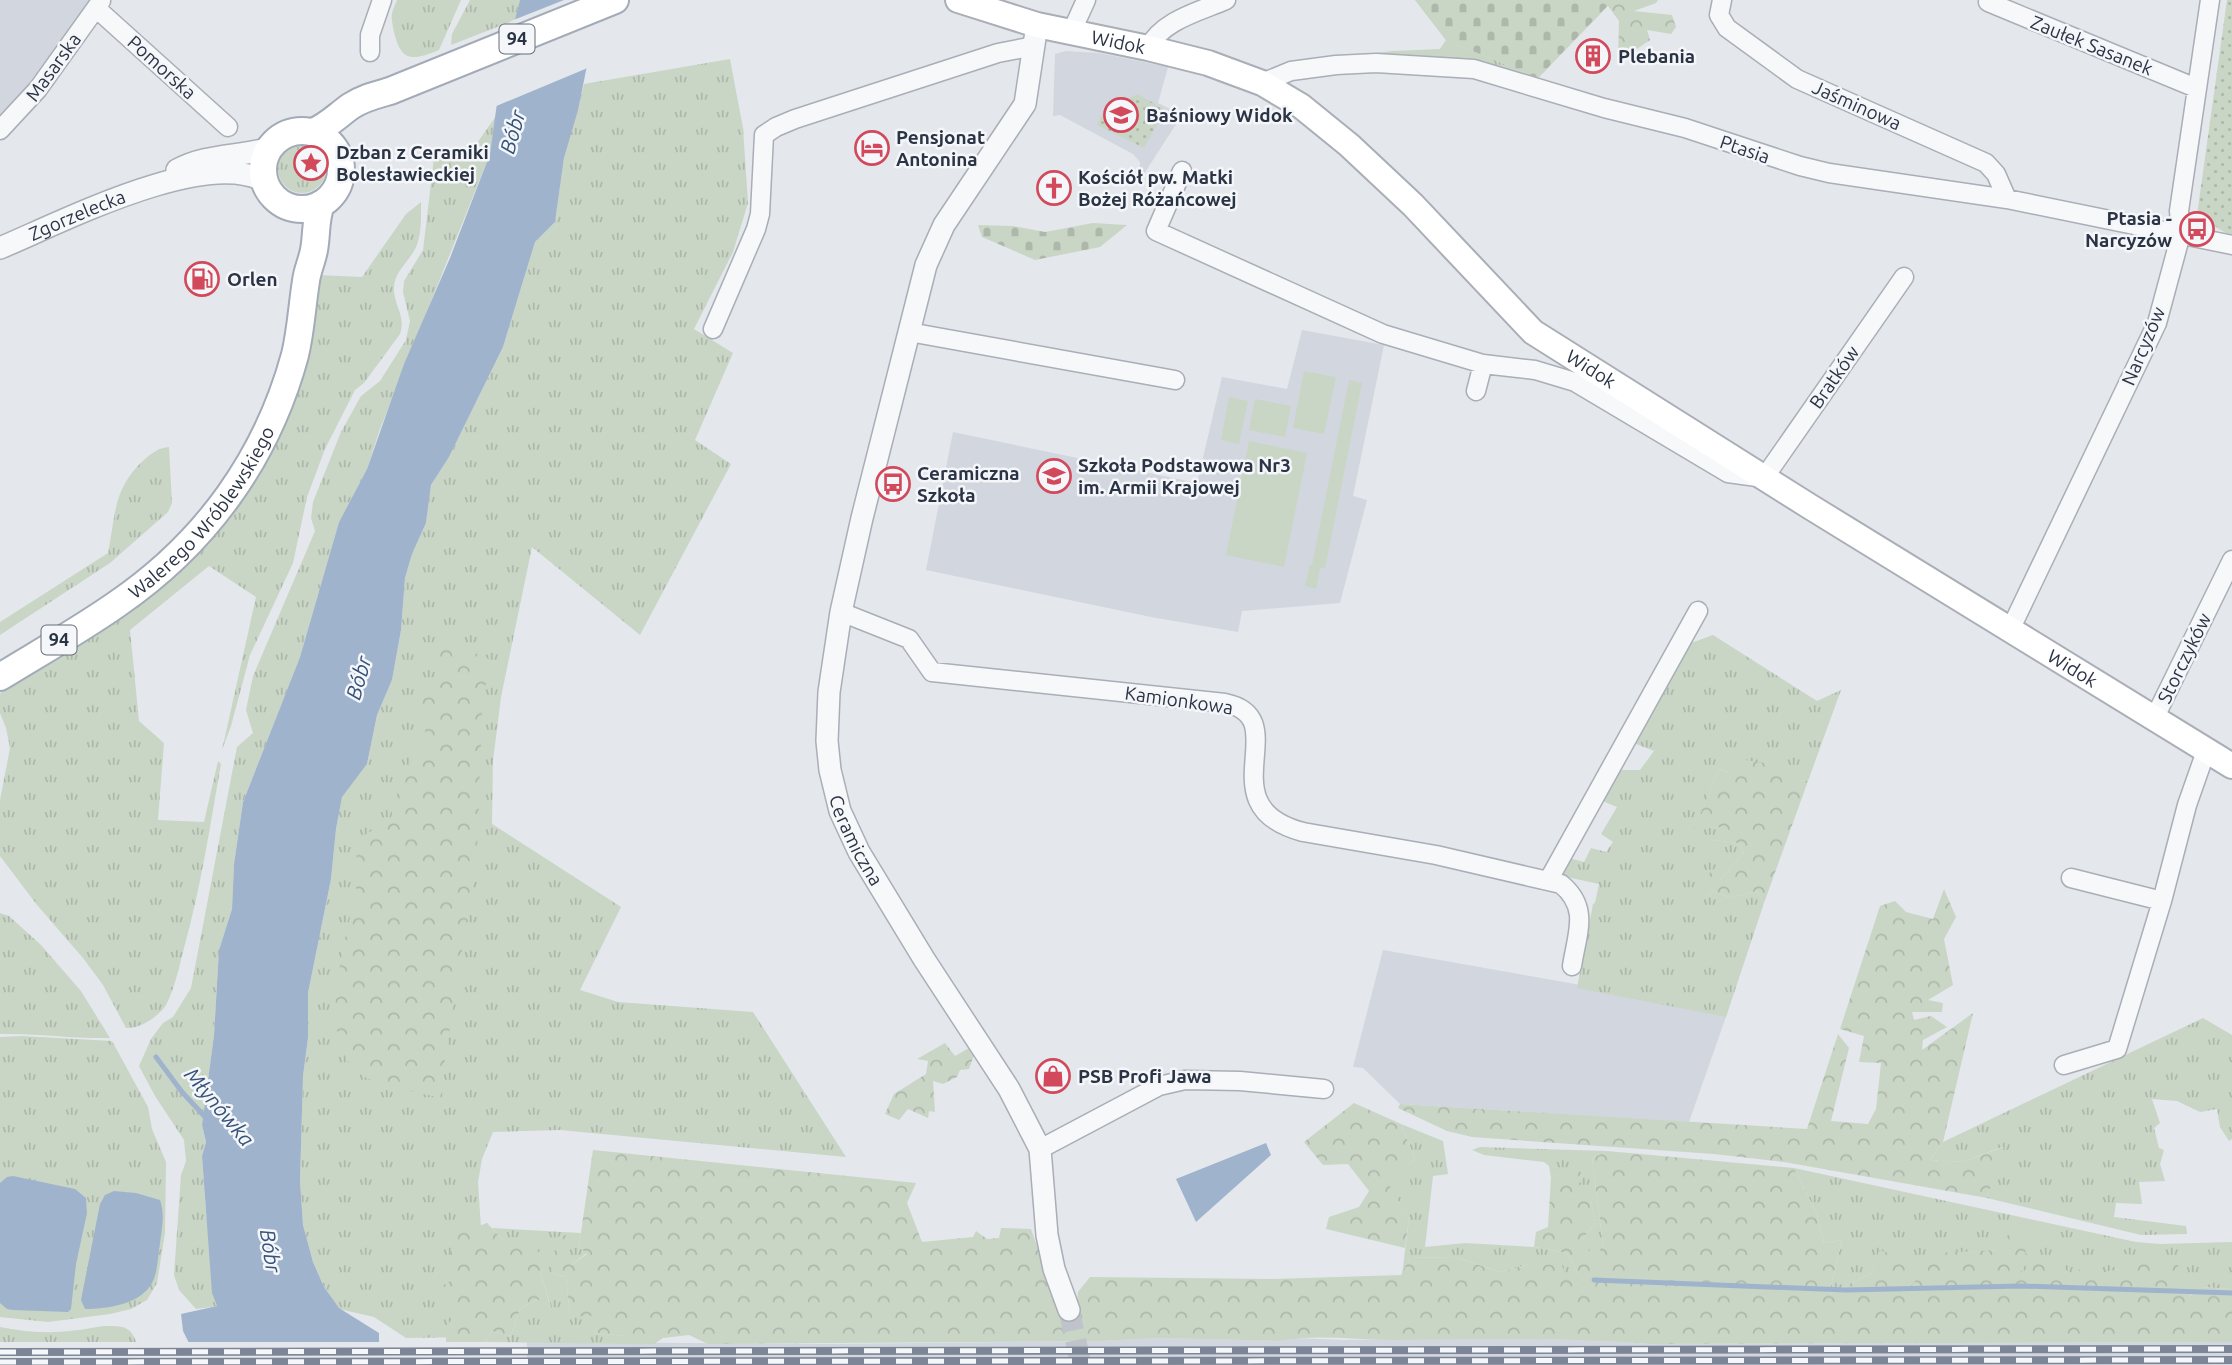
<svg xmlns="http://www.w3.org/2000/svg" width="2232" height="1365" viewBox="0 0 2232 1365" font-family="Ubuntu,sans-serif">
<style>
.built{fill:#d2d6de}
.grass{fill:url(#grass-tufts)}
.forest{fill:url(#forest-crowns)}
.cemetery{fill:url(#cemetery-stones)}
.park{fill:url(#park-dots)}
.pitch{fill:#c9d6c5}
.water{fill:#9fb4cc}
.pier{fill:#e4e7ec}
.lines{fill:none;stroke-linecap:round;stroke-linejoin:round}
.stream{stroke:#9fb4cc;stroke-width:5}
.tertiary-tunnel{stroke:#bfc3cb;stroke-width:21;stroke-dasharray:21 10;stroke-linecap:butt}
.minor-casing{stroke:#a9aeb7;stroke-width:21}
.tertiary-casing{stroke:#a9aeb7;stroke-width:24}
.secondary-casing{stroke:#a9aeb7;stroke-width:28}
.primary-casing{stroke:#a3abb8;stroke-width:30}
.minor{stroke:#f7f8fa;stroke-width:18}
.tertiary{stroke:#f7f8fa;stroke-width:21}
.secondary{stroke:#fff;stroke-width:24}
.primary{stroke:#fff;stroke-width:26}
.rail-casing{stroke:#7d8696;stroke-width:8}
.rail{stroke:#f4f6f9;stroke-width:5;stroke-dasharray:16;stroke-linecap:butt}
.labels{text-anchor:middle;stroke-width:5;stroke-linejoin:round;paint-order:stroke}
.shield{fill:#f4f6f9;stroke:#676e7b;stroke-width:2}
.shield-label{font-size:18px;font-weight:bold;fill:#2b3445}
.street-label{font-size:19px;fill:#2b3445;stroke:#f4f6f9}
.poi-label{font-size:19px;font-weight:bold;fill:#2b3445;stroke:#f4f6f9;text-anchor:start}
.water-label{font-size:21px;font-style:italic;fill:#34527a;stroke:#f4f6f9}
</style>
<defs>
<pattern id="grass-tufts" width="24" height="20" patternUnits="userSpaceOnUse" patternTransform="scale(1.75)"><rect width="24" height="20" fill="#c9d6c5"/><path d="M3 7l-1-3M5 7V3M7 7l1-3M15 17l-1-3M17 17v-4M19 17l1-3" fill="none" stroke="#adb8ab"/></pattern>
<pattern id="forest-crowns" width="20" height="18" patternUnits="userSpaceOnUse" patternTransform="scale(1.75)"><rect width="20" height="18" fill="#c9d6c5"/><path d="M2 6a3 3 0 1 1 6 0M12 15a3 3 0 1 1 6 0" fill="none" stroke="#adb8ab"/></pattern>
<pattern id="cemetery-stones" width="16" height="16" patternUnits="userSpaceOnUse" patternTransform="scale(1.75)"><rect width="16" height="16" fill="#c9d6c5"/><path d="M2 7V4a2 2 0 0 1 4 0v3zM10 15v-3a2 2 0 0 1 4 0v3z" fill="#adb8ab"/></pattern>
<pattern id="park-dots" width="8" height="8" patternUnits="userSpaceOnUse" patternTransform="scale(1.75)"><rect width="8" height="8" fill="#c9d6c5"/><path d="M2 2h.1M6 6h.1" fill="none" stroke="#adb8ab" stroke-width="1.8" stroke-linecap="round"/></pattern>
</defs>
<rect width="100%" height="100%" fill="#e4e7ec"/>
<path class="built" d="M0 0H102L0 130Z
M1066 51 1099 53 1168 67 1158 103 1182 115 1140 180V162L1133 154 1060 115 1053 116 1055 54Z
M1302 330 1384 345 1353 496 1367 500 1340 603 1242 611 1238 632 1151 617 926 570 953 432 1197 483 1222 377 1287 389Z
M1383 950 1728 1011 1689 1122 1400 1104 1363 1068 1353 1067Z
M1159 1338 1279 1341 1293 1338 1346 1340 1471 1338 1599 1340 1649 1344 2232 1342V1365H527V1342L822 1344 1102 1341Z"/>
<path class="grass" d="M397 0H461L439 50C412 61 401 62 394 32 391 16 390 16 397 0Z
M470 0H520L515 20 451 45 452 34Z
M1446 40 1538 78 1535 81 1392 55H1362L1392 51 1440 49Z
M730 59 743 128 748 203 733 252 694 329 733 353 695 440 731 464 640 635 532 547 501 697 493 761 492 824 621 907 580 990 618 1002 753 1012 846 1157 560 1130 493 1132 482 1159 478 1182 484 1274 472 1337 406 1338 374 1317 339 1309 324 1287 313 1262 303 1225 300 1181 303 1076 308 1038V993L331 879 336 829 342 796 367 764 377 715 392 680 401 630 405 578 412 554 426 523 431 485 449 457 503 347 535 242 555 222 564 158 584 84Z
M496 116 490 154 380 429 367 469 339 522 300 657 243 802 234 864 232 909 219 950 214 1035 202 1125 206 1142 202 1156 206 1212 218 1306 196 1309 179 1290 174 1275 181 1175 186 1161 184 1140 155 1096 139 1066 151 1039 163 1023 173 1017 191 988 237 747 253 733 246 710 253 676 315 531 311 518 313 502 341 432 361 396 380 381 406 340 410 321 403 292 404 281 423 250 434 158 470 153Z
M278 169a24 24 0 1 1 48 0a24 24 0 1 1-48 0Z
M421 202C421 216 422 233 416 247 410 261 392 273 394 291 395 307 406 317 400 334L364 383 355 390 325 449 307 497 293 563 250 655 231 726 222 750 256 597 209 566 130 630 139 721 164 743 158 820 204 822 218 761 221 764C210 826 201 887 184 948 179 967 175 988 166 1005 158 1017 140 1029 126 1028L103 985 83 958 37 905 0 856V800L10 748 6 728 0 713V694L4 689C133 619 250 537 297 390 302 377 303 362 305 348 309 324 313 300 318 275L362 277 406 214Z
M169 447 172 503 168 512 110 563 0 635V622L108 553C116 513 113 488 145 459 153 452 159 448 169 447Z
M1713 635 1817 701 1841 690 1808 781 1731 774 1719 769 1695 828 1723 827 1713 840 1738 843 1744 853 1719 881 1722 861 1706 897 1713 891 1730 898 1757 891 1764 903 1726 1017 1577 988 1593 904 1595 903 1599 884 1562 876 1569 858 1584 862 1591 848 1606 852 1613 842 1601 834 1617 807 1600 800 1618 770H1640L1654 751 1631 742 1683 646Z
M0 913 9 916 41 945 81 991 110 1038C73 1039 37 1033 0 1034Z
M2203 1018 2232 1035V1139L2229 1141 2220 1127 2217 1109 2200 1112 2177 1101 2152 1099 2160 1123 2154 1128 2159 1148 2164 1150 2160 1164 2165 1181 2139 1182 2142 1204 2116 1203 2114 1217 2186 1226 2187 1234 2141 1235 1987 1198 2003 1147 1962 1162 1930 1160 1943 1142Z
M22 1036 112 1041 148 1107 152 1129 166 1162 165 1233 157 1283 147 1300 131 1309 110 1314 48 1322 0 1317V1037Z
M1401 1124 1443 1141 1448 1174 1433 1176 1425 1247 1465 1243 1534 1247 1567 1253 1578 1274H1590L1577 1284 1530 1264 1500 1272 1455 1257 1410 1258 1402 1275 1409 1219 1386 1181 1415 1159Z
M1480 1147 1607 1151 1592 1158 1603 1245 1594 1260 1582 1240 1595 1223 1591 1201 1572 1196 1574 1166 1551 1178 1549 1166 1544 1162 1484 1155 1472 1150Z
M1794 1168 2136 1242 2160 1244 2232 1242V1289L2200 1287 2193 1296 2178 1287 2119 1269 2103 1273 2016 1278 1997 1250 1939 1254 1904 1295 1880 1250 1872 1273 1829 1294 1842 1240 1824 1243 1817 1214Z
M492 1228 581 1233 579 1246 587 1253 571 1265 551 1273 566 1277 570 1316 605 1314 594 1333 627 1336 634 1344 485 1342 492 1331 511 1336 520 1309 537 1299 551 1307 540 1272 503 1240Z
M104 1326C120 1326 131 1325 136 1342H0V1327C42 1335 63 1333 104 1326Z"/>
<path class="forest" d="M1415 0H1658L1656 3 1634 11 1672 15 1676 27 1671 34 1647 30 1650 40 1618 62 1619 21 1608 6 1538 78 1446 40Z
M448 641 493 661 483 693 477 853 444 1066 442 1098C421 1093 371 1085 356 1071 315 1031 347 938 356 890 358 874 356 857 356 841L391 818 401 779 426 735 421 712 414 698 436 678 435 660Z
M1739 759 1770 764 1782 778 1808 781 1764 903 1757 891 1730 898 1713 891 1705 898 1707 876 1723 860 1720 880 1744 853 1738 843 1712 840 1722 827 1694 829 1719 769 1731 774Z
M1944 889 1956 917 1944 939 1953 985 1928 1000 1943 1003 1942 1012H1912L1914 1020 1931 1016 1947 1027 1923 1040 1922 1050 1973 1013 1943 1142 1930 1160 1962 1162 2004 1147 1987 1198 1784 1162 1714 1154 1472 1137 1447 1131 1398 1108 1400 1104 1807 1129 1838 1034 1849 1048 1831 1121 1868 1124 1876 1109 1881 1063 1859 1062 1864 1036 1840 1029 1880 906 1895 901 1906 912 1933 919Z
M945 1043 955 1056 969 1048 974 1055 969 1069 960 1070 957 1077 943 1084 933 1081 935 1112 929 1111 928 1118 908 1109 899 1120 885 1114 894 1094 926 1074 928 1061 917 1059Z
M1354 1103 1401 1124 1415 1159 1387 1181 1409 1219 1405 1248 1326 1229 1329 1217 1359 1207 1369 1191 1348 1164 1323 1165 1304 1142Z
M593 1150 916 1183 907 1203 922 1242 973 1237 976 1231 987 1239 999 1238 1001 1228 1031 1229 1053 1291 1076 1310 1078 1292 1090 1277 1273 1279 1401 1275 1410 1258 1455 1257 1500 1272 1530 1264 1562 1265 1566 1278 1577 1284 1589 1274H1578L1567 1253 1534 1247 1536 1232 1548 1227 1551 1178 1573 1166 1584 1175 1572 1196 1591 1200 1595 1223 1582 1240 1594 1259 1603 1245 1592 1158 1607 1151 1794 1168 1817 1214 1824 1243 1842 1240 1829 1294 1872 1273 1879 1250 1909 1260 1905 1293 1939 1253 1997 1250 2016 1224 2036 1231 2025 1252 2030 1258 2019 1275 2044 1254 2072 1274 2093 1261 2103 1273 2119 1269 2124 1254 2134 1255 2144 1249 2181 1267 2184 1278 2178 1287 2192 1296 2200 1287 2232 1289V1342L1649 1344C1563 1337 1477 1339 1391 1340 1354 1340 1315 1334 1279 1341L1159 1338 1102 1341 708 1344 689 1335 663 1338 654 1344H634L626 1336 594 1333 604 1315 570 1317 566 1277 551 1273 557 1237 567 1235 571 1265 587 1254 579 1246Z
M487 1223 503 1240 524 1237 547 1261 540 1272 551 1308 537 1299 520 1309 511 1336 492 1331 485 1342H446V1326L460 1311 443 1289 455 1275 449 1262 453 1236Z"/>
<path class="cemetery" d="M1415 0H1613L1538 78 1446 40Z
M1093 223 1127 225 1100 247 1035 260 982 237 978 225 1013 226 1045 232Z"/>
<path class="park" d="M2227 0H2232V237L2197 215Z
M1138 94 1165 110 1144 148 1097 125 1106 107Z"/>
<path class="pitch" d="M1304 371 1336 377 1324 434 1293 428Z
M1349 380 1362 383 1325 568H1320L1316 589 1305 586 1310 565H1312Z
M1229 397 1248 401 1239 444 1221 440Z
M1255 399 1291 406 1285 437 1249 430Z
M1249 441 1307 453 1284 567 1226 555Z"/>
<path class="water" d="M520 0H594L592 41 578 110 564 158 555 222 535 242 503 347 449 457 431 485 426 523 412 554 405 578 401 630 392 680 377 715 367 764 342 797 336 829 331 879 308 993V1038L303 1076 300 1181 303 1225 313 1262 324 1287 339 1308 379 1333V1365L192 1349 183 1331 181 1314 217 1306 212 1293 202 1156 206 1142 202 1125 214 1035 219 950 232 909 234 864 243 802 300 657 339 522 367 469 404 364 450 258 490 154 501 74Z
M1266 1143 1271 1155 1196 1222 1176 1179Z
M13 1176 75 1189 86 1198 87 1213 76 1264 71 1309 68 1312 13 1310 7 1309 0 1303V1183L7 1177Z
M114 1191 136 1193 160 1200C165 1214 162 1228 160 1243 158 1255 158 1270 153 1281 143 1304 107 1309 85 1309L81 1300 100 1204 105 1195Z"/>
<path class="pier" d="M564 0H597L596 41 590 67 494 107 498 73 511 21Z
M181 1336 186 1342H383V1365H189V1350Z"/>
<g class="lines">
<path class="stream" d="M156 1057 182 1092 207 1119
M1594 1280 1846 1290 2021 1286 2232 1293"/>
<path class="tertiary-tunnel" d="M1069 1310 1081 1365"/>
<g class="minor-casing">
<path id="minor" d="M1722 0 1719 15 1727 28 1797 79 1986 163 1996 174 2007 199
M1988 2 2196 88
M96 8 228 127
M1071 33 1086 0
M1148 48C1163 20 1198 12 1226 0
M370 52V35L382 0
M1262 83 1291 71 1336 65 1376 63 1474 69 1604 108 1685 128 1800 166 1829 173 2007 199 2232 245
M0 130 38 89 101 1
M1182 171 1156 231 1383 334 1483 364 1535 370 1575 382 1728 473 1764 478 1904 277
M713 329 756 229 760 214 764 135 776 127 795 119 998 53 1034 46
M909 332 1175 380
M1476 391 1483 364
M841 612 909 639 932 672 1225 703C1298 718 1204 806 1303 832L1436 855 1561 884C1590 908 1577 933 1572 966
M2010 630 2157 323 2181 234 2179 211 2210 0
M2154 719 2232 560
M2071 878 2162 901
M1548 881 1698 611
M2064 1065 2117 1049 2162 901 2187 805 2206 751
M1040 1149 1159 1086 1185 1080 1240 1081 1324 1089"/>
</g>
<g class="tertiary-casing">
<g id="tertiary">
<path id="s1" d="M1037 25 1025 104 944 225 926 265 862 518 841 612 829 692 827 741 830 770 840 811 859 852 924 959 1009 1089 1040 1149 1047 1235 1054 1269 1069 1310"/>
<path d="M177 170C206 154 239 157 270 148"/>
<path id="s2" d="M0 248C60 223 204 148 264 181"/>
</g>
</g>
<g class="secondary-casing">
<g id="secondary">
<path id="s3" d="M958 0 1037 25 1148 48 1208 63 1262 83 1301 106 1349 145 1413 205 1533 332 1809 506 2232 766"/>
</g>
</g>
<g class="primary-casing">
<g id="primary">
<circle cx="302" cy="170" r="39"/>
<path d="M313 132C328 126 338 115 351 106 363 98 376 95 390 91L615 0"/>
<path id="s4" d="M0 677C39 653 80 630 117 604 206 543 267 458 295 355 301 330 302 306 306 281 307 271 312 261 314 250 317 234 315 220 321 204"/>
</g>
</g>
<use href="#minor" class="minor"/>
<use href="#tertiary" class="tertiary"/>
<use href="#secondary" class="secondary"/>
<use href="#primary" class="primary"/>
<g class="rail-casing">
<path id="rail" d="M0 1352 2232 1349
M0 1362 2232 1360"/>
</g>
<use href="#rail" class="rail"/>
</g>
<defs>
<g id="building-ring" transform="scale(1.75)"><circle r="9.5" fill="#f4f6f9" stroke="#d1495b" stroke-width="1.5"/><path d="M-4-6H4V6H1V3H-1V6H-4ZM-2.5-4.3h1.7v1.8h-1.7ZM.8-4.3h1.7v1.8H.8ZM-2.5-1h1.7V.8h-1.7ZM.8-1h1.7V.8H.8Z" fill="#d1495b"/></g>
<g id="school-ring" transform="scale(1.75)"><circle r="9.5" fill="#f4f6f9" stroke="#d1495b" stroke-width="1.5"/><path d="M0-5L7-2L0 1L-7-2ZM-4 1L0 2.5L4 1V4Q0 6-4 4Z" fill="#d1495b"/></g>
<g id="hotel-ring" transform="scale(1.75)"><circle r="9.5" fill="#f4f6f9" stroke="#d1495b" stroke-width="1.5"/><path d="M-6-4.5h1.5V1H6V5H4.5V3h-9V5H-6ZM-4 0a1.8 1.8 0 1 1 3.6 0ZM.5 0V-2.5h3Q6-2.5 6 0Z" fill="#d1495b"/></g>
<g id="sight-ring" transform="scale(1.75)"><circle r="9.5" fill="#f4f6f9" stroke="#d1495b" stroke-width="1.5"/><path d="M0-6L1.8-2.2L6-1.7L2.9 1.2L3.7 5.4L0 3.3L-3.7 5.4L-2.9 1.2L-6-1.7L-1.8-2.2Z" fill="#d1495b"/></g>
<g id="church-ring" transform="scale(1.75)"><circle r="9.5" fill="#f4f6f9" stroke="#d1495b" stroke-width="1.5"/><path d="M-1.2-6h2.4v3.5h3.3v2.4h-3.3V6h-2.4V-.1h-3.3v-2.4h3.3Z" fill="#d1495b"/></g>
<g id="bus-ring" transform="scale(1.75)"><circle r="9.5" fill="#f4f6f9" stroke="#d1495b" stroke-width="1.5"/><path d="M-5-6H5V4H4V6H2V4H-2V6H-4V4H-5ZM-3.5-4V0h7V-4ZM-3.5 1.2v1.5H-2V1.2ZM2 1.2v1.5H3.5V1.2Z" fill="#d1495b"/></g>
<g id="fuel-ring" transform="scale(1.75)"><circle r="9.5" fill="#f4f6f9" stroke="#d1495b" stroke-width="1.5"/><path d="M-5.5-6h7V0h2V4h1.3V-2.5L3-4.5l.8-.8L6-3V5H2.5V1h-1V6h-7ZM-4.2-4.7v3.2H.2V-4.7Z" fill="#d1495b"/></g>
<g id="shop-ring" transform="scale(1.75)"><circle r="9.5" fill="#f4f6f9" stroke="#d1495b" stroke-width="1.5"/><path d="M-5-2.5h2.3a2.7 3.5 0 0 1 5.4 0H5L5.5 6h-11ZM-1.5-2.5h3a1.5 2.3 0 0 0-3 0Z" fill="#d1495b"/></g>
</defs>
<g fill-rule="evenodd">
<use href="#building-ring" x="1593" y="56"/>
<use href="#school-ring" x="1121" y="115"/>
<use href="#hotel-ring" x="872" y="148"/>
<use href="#sight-ring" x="311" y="163"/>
<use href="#church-ring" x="1054" y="188"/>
<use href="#bus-ring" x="2197" y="229"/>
<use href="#fuel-ring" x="202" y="279"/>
<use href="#school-ring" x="1054" y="476"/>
<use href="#bus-ring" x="893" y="484"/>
<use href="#shop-ring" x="1053" y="1076"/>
</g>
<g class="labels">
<g class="shield">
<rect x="499.5" y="24.5" width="35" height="29" rx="5"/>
<rect x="41.5" y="625.5" width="35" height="29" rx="5"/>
</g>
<g class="shield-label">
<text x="517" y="45">94</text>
<text x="59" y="646">94</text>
</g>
<g class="street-label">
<text dy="7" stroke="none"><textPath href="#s3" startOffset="166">Widok</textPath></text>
<text transform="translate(2092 45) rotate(22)" y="7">Zaułek Sasanek</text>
<text transform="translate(53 67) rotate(-54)" y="7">Masarska</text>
<text transform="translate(162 67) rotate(42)" y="7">Pomorska</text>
<text transform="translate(1857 105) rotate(24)" y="7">Jaśminowa</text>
<text transform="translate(1745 149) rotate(19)" y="7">Ptasia</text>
<text dy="7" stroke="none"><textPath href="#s2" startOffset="84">Zgorzelecka</textPath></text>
<text transform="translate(2143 346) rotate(-67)" y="7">Narcyzów</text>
<text dy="7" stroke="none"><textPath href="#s3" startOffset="754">Widok</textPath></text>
<text transform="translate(1834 377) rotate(-55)" y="7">Bratków</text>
<text dy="7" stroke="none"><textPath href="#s4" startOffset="264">Walerego Wróblewskiego</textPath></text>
<text transform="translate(2184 658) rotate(-64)" y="7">Storczyków</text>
<text dy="7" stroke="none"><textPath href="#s3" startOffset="1321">Widok</textPath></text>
<text transform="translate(1179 700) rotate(8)" y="7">Kamionkowa</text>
<text dy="7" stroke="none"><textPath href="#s1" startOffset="861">Ceramiczna</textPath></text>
</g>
<g class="poi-label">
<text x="1618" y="63">Plebania</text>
<text x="1146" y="122">Baśniowy Widok</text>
<text x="896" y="144">Pensjonat<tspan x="896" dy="22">Antonina</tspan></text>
<text x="336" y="159">Dzban z Ceramiki<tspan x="336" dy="22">Bolesławieckiej</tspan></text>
<text x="1078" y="184">Kościół pw. Matki<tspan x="1078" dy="22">Bożej Różańcowej</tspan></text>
<text x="2172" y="225" text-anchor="end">Ptasia -<tspan x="2172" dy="22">Narcyzów</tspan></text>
<text x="227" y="286">Orlen</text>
<text x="1078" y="472">Szkoła Podstawowa Nr3<tspan x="1078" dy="22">im. Armii Krajowej</tspan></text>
<text x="917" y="480">Ceramiczna<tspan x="917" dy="22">Szkoła</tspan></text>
<text x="1078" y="1083">PSB Profi Jawa</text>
</g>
<g class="water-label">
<text transform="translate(513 132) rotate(-74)" y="7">Bóbr</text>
<text transform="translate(359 678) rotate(-74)" y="7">Bóbr</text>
<text transform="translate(219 1107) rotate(50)" y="7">Młynówka</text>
<text transform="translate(270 1251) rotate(81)" y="7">Bóbr</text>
</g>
</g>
</svg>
